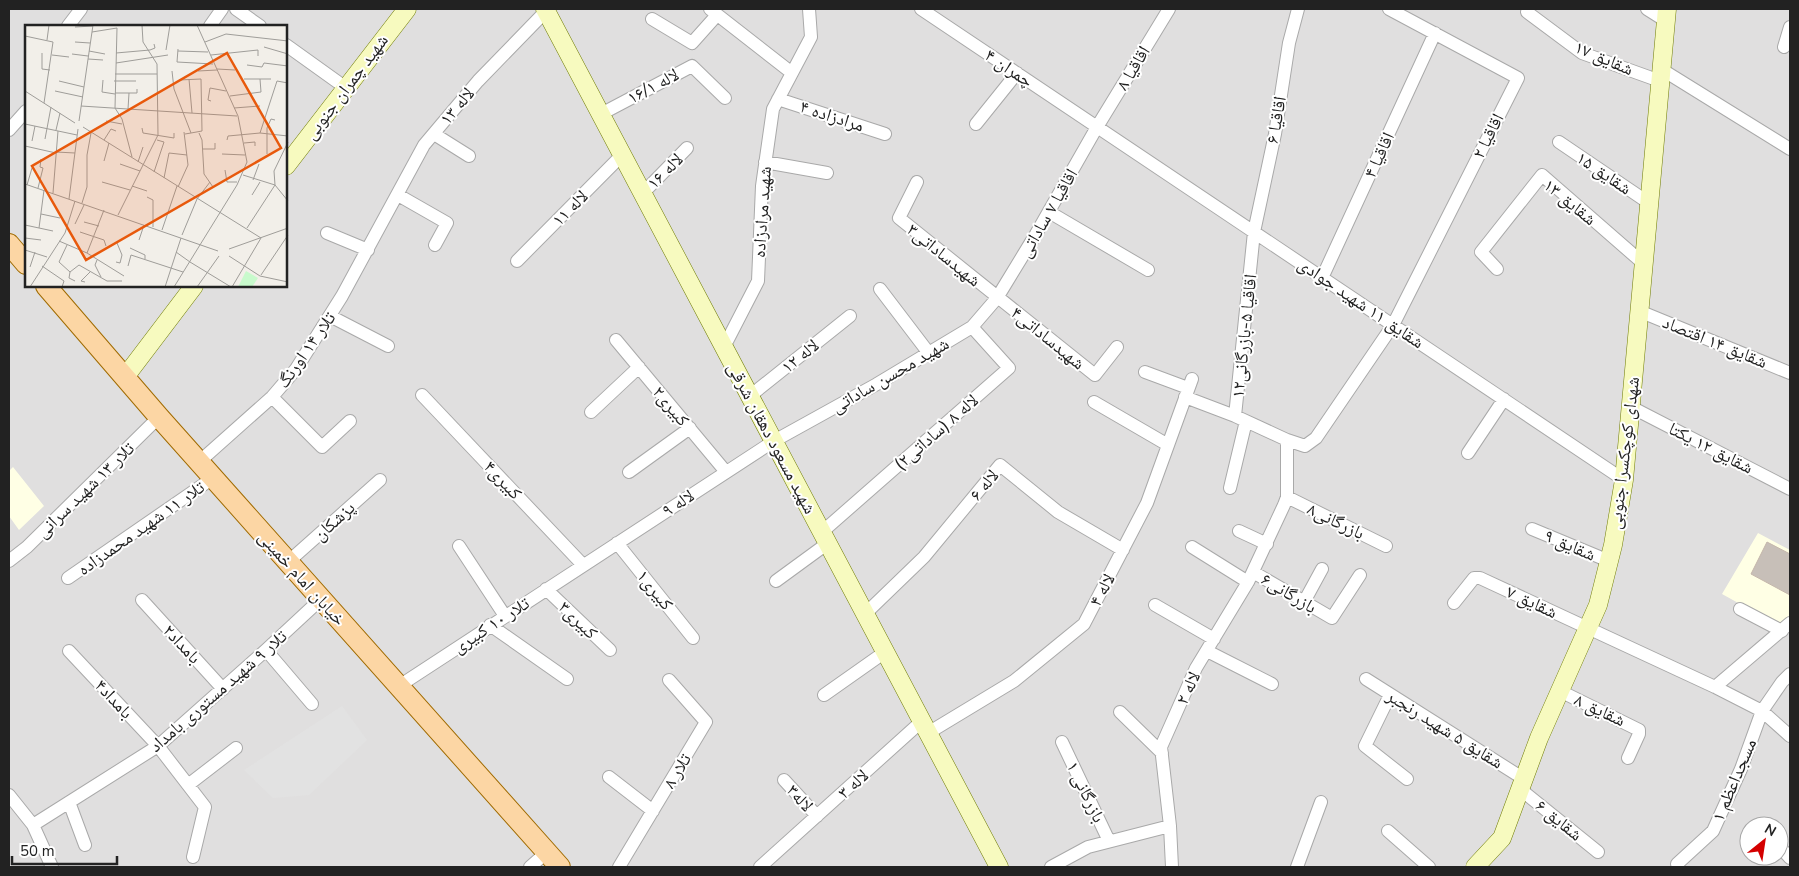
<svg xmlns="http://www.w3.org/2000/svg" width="1799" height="876" viewBox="0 0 1799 876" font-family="'Nunito Sans','Noto Naskh Arabic',sans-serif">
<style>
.residential{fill:#e0dfdf;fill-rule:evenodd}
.education{fill:#ffffe5}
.parking{fill:#e2e2e2}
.building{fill:#c7bfb8;stroke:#c4b6ab}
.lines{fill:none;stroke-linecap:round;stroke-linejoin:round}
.street-casing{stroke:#a9a9a9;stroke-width:14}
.secondary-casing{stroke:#707d05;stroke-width:19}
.primary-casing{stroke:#a06b00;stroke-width:22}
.street{stroke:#fff;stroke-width:12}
.secondary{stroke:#f7fabf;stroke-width:18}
.primary{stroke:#fcd6a4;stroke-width:20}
.labels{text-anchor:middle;stroke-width:4;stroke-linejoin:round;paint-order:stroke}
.street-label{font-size:18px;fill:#222;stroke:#fff}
.inset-road{fill:none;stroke:#9f9d99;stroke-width:1}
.view{fill:#e8590c;fill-opacity:0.15;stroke:#e8590c;stroke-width:2.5}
.inset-edge{fill:none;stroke:#222;stroke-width:2.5}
</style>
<rect width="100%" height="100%" fill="#f2efe9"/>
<path class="residential" d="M9 9H1790V867H9ZM26 26H286V286H26ZM1749 826H1779V856H1749Z"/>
<path class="education" d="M13 467 44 506 19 530 9 516V471Z
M1758 533 1790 550V615L1778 625 1722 594Z"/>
<path class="parking" d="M342 706 367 740 309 795 273 798 244 770Z"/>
<path class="building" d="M1767 542 1790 554V595L1751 574Z"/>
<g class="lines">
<g class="street-casing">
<path id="street" d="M236 9 260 26
M710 9 792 73
M921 9 1624 480
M1647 9 1666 21
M1527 12 1582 53 1660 81
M652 19 692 43 717 15
M68 26 81 9
M210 26 222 9
M286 45 346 88
M1784 47 1790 27
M1661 69 1790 149
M778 99 885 134
M601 114 692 66 725 98
M976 124 1017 73
M9 130 26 111
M434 134 469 156
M1559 142 1649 203
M765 162 827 173
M917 182 899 218 1095 375 1117 347
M643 193 687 148
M398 195 447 223 435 245
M1049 212 1148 270
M327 233 368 250
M517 261 622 155
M1497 269 1481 252 1542 175 1644 264
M1322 278 1435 33
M880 289 928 352
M1639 311 1790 373
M330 316 388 346
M616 340 726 472
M724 347 758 281 762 186 773 109 811 37 809 9
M1145 372 1188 388
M422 395 583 565
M750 396 850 316
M272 397 322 447 350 421
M1185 397 1235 416 1254 232 1275 134 1289 43 1298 9
M1094 402 1168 445
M1631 407 1790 489
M591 412 639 367
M1235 416 1287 440 1305 446 1316 438 1393 325 1518 78 1389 9
M1468 453 1504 399
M199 462 272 397 296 369 342 296 424 145 478 81 546 11
M629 472 690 428
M1230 488 1246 421
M1287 497 1386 546
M1532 529 1609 561
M1239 531 1267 544
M822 532 1009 368 972 327
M617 543 693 638
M459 546 505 616
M1192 547 1248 582
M9 561 27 547 159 417
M288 562 380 480
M1253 572 1332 618 1360 575
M68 578 213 478
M776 581 828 543
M546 589 610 650
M142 600 223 689
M1304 602 1322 569
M1454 603 1474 578H1480L1715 687 1762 711 1790 736
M1155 605 1214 639
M1740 609 1782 631
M865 614 924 557 1000 465 1058 512 1123 550
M490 625 567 679
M266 650 312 704
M69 651 158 746 205 807 193 857
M1207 651 1272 684
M1366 679 1524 779
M399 686 774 441 877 384 972 327 997 298 1036 234 1097 127 1169 9
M1715 687 1790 623
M1560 691 1639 730V734L1628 758
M824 695 885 652
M1390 695 1365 746 1407 779
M1120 712 1162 753
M928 733 1014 681 1084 624 1147 503 1192 379
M1062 742 1109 841
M609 777 653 811
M784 780 817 816
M188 785 236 748
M1520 789 1598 852
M9 795 33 825 52 867
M69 802 85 845
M33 825 158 746 266 650 321 599
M1388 831 1429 867
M1779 846 1790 858
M1677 864 1713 831 1741 769 1762 711 1782 682 1790 674
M530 867 547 852
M619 867 706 722 669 680
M760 867 922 721
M1051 867 1088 847 1170 826
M1172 867 1170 826 1161 747 1196 668 1248 582 1284 505 1287 497V440
M1297 867 1321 802"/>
</g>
<g class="secondary-casing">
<path id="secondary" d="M545 9 999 867
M286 166 407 9
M125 377 194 286
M1475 867 1502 838 1539 738 1598 605 1613 545 1624 480 1667 9"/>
</g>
<g class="primary-casing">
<path id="primary" d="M9 244 26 264
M46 286 159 417 560 867"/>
</g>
<use href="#street" class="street"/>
<use href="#secondary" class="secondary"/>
<use href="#primary" class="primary"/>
</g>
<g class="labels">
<g class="street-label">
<text transform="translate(1604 58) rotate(23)" y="6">شقایق ۱۷</text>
<text transform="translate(1009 68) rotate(34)" y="6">چمران ۴</text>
<text transform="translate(1133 68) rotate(-59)" y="6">اقاقیا ۸</text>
<text transform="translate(653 86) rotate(-28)" y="6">لاله ۱۶/۱</text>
<text transform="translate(346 87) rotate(-53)" y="6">شهید چمران جنوبی</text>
<text transform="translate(457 106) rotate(-50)" y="6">لاله ۱۳</text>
<text transform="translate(832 116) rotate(18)" y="6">مرادزاده ۴</text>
<text transform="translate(1276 120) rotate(-80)" y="6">اقاقیا ۶</text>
<text transform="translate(1488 136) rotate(-63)" y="6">اقاقیا ۲</text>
<text transform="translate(1379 155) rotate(-65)" y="6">اقاقیا ۴</text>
<text transform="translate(665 171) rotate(-45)" y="6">لاله ۱۶</text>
<text transform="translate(1604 173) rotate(34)" y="6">شقایق ۱۵</text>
<text transform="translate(1570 202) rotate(39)" y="6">شقایق ۱۳</text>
<text transform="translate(570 208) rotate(-45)" y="6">لاله ۱۱</text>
<text transform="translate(762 212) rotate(-86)" y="6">شهید مرادزاده</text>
<text transform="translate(1048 213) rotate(-60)" y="6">اقاقیا ۷ ساداتی</text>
<text transform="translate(944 255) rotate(39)" y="6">شهیدساداتی۳</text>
<text transform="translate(1361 303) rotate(34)" y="6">شقایق ۱۱ شهید جوادی</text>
<text transform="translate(1244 336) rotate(-84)" y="6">اقاقیا ۵-بازرگانی۱۲</text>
<text transform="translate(1048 338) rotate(39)" y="6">شهیدساداتی۴</text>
<text transform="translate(1715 342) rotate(22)" y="6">شقایق ۱۴ اقتصاد</text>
<text transform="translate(306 350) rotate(-55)" y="6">تلار ۱۴ اورنگ</text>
<text transform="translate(800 356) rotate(-39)" y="6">لاله ۱۲</text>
<text transform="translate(890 375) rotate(-30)" y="6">شهید محسن ساداتی</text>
<text transform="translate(671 406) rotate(50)" y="6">کبیری۲</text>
<text transform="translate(936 432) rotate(-41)" y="6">لاله ۸ (ساداتی۲)</text>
<text transform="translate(772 438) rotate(62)" y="6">شهید مسعود دهقان شرقی</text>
<text transform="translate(1711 448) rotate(27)" y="6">شقایق ۱۲ یکتا</text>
<text transform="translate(1624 453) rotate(-83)" y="6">شهدای کوچکسرا جنوبی</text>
<text transform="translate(503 480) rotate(47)" y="6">کبیری۴</text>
<text transform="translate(984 485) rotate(-50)" y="6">لاله ۶</text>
<text transform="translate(85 490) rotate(-44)" y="6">تلار ۱۳ شهید سرانی</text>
<text transform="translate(678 503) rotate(-33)" y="6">لاله ۹</text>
<text transform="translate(334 521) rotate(-42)" y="6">پزشکان</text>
<text transform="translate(1336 521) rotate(26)" y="6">بازرگانی۸</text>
<text transform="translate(141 528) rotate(-35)" y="6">تلار ۱۱ شهید محمدزاده</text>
<text transform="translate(1570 545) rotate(23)" y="6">شقایق ۹</text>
<text transform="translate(302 578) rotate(48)" y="6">خیابان امام خمینی</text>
<text transform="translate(655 590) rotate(51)" y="6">کبیری۱</text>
<text transform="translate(1102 590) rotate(-62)" y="6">لاله ۴</text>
<text transform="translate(1289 593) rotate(31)" y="6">بازرگانی۶</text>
<text transform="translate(1532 602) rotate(25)" y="6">شقایق ۷</text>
<text transform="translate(578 620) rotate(44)" y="6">کبیری۳</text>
<text transform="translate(491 625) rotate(-33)" y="6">تلار ۱۰ کبیری</text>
<text transform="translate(182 644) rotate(47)" y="6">بامداد۲</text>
<text transform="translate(1188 688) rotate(-65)" y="6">لاله ۲</text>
<text transform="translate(218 691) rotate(-41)" y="6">تلار ۹ شهید مستوری بامداد</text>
<text transform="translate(114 699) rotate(47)" y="6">بامداد۴</text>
<text transform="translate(1600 710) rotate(25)" y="6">شقایق ۸</text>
<text transform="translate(1445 729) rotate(32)" y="6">شقایق ۵ شهید رنجبر</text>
<text transform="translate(677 771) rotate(-59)" y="6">تلار ۸</text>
<text transform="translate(1734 780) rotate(-67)" y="6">مسجداعظم ۱</text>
<text transform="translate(853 784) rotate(-42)" y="6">لاله ۳</text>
<text transform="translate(1086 792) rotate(64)" y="6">بازرگانی ۱</text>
<text transform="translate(800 798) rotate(48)" y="6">لاله۳</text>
<text transform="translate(1559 820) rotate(39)" y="6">شقایق ۶</text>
</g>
</g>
<g transform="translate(25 25)">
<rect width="262" height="262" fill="#f2efe9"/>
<path d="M221 246 233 253 227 262H213Z" fill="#c8facc"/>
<path class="inset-road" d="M50 2 68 1M67 7 92 3 90 83 97 94 107 132M0 11 28 17 19 78M22 15 24 0M50 17 65 18M180 17 201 9 263 16M239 22 263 29M153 24 152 37 188 39M141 25 145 0M64 26 80 29M153 26 183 27M17 28V44L25 45M91 28 125 25 130 23 129 19M47 29 63 31M27 30 44 32M186 30 233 25V31M63 34 78 35M91 38 143 30M222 40 237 42 239 38 263 41M192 44 210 45M147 46 149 64 166 108 160 109M173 46 192 45M90 49H132M164 54 167 88M219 54H246M78 55 77 67 90 69M154 55 176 54 177 106 166 108M34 56 59 62M89 56H111M0 66 50 98M30 66 58 72M90 68H112V64M205 71 236 67 235 54M186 76 183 75 185 63 201 66M56 81 212 91M209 83 235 81M103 84 104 68M54 96 68 0M81 96 97 99M0 99 52 110M58 102 236 213 207 262M117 103 118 108 149 113V108M31 105 35 88M174 108 177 115 179 149 188 162M235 108 252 56 263 58M20 114 26 82M79 115 86 104 91 106M202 115 203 111 235 108 263 111M7 116 10 101M263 117 249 146 250 160 263 176M219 118 230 117V121M0 121 31 128M178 124H190V118M31 127 50 128M197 129 220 130M242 129V103L246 94 250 95M79 136 84 118M113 137 118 122M95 139 115 146M200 145 202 157H212M129 147 139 117 132 115M218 150 250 160 222 203M139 153 144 128 162 130M228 155 234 139M77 157 105 165M0 159 193 226M2 160 7 143M107 161 122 166M153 162 163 140 159 107M13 163 18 143 15 142 16 134M28 168 33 106M227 170 235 157M122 172 128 175V202M44 174 53 104M57 178 62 162V130L66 108M16 189 35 193M93 190 133 110 132 39 118 17 117 0M59 197 74 201M50 199 59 180M0 200 28 206M14 203 19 165M137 205 152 161M55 207 79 215 81 221M157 210 172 174 185 157M0 213 16 215M114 215 119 200M34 216 62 228 99 251M42 220 34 237 45 247M105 223 120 230V234M204 224 263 203M0 225 22 232M151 227 165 237M62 228 79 185M204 231 235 251 263 257M72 235 70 240 76 252M91 237 95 238 97 230 92 218M165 237 206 262M17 241 39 256 37 262M103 241 106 230 158 247M5 242 10 227M236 250 263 210M50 256 44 253 45 247 54 240 82 256H97M60 257 56 256 65 247M5 262 40 208 50 176M140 262 156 213M149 262 212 160 222 137 213 91 172 0M172 262 194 231"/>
<path class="view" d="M202 28 256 123 61 235 7 141Z"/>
<rect width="262" height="262" class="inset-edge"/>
</g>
<rect width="1799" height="876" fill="none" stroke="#222222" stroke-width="20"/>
<g transform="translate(1764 841) rotate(30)"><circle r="24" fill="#ffffff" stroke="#a7a7a7"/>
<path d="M0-4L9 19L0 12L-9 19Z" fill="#d40000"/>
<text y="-8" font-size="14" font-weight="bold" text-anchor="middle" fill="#222222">N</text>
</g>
<path d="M12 856v8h105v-8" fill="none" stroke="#222222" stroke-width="2.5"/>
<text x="20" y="856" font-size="15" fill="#222222" stroke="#ffffff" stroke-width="4" paint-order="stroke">50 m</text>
</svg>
